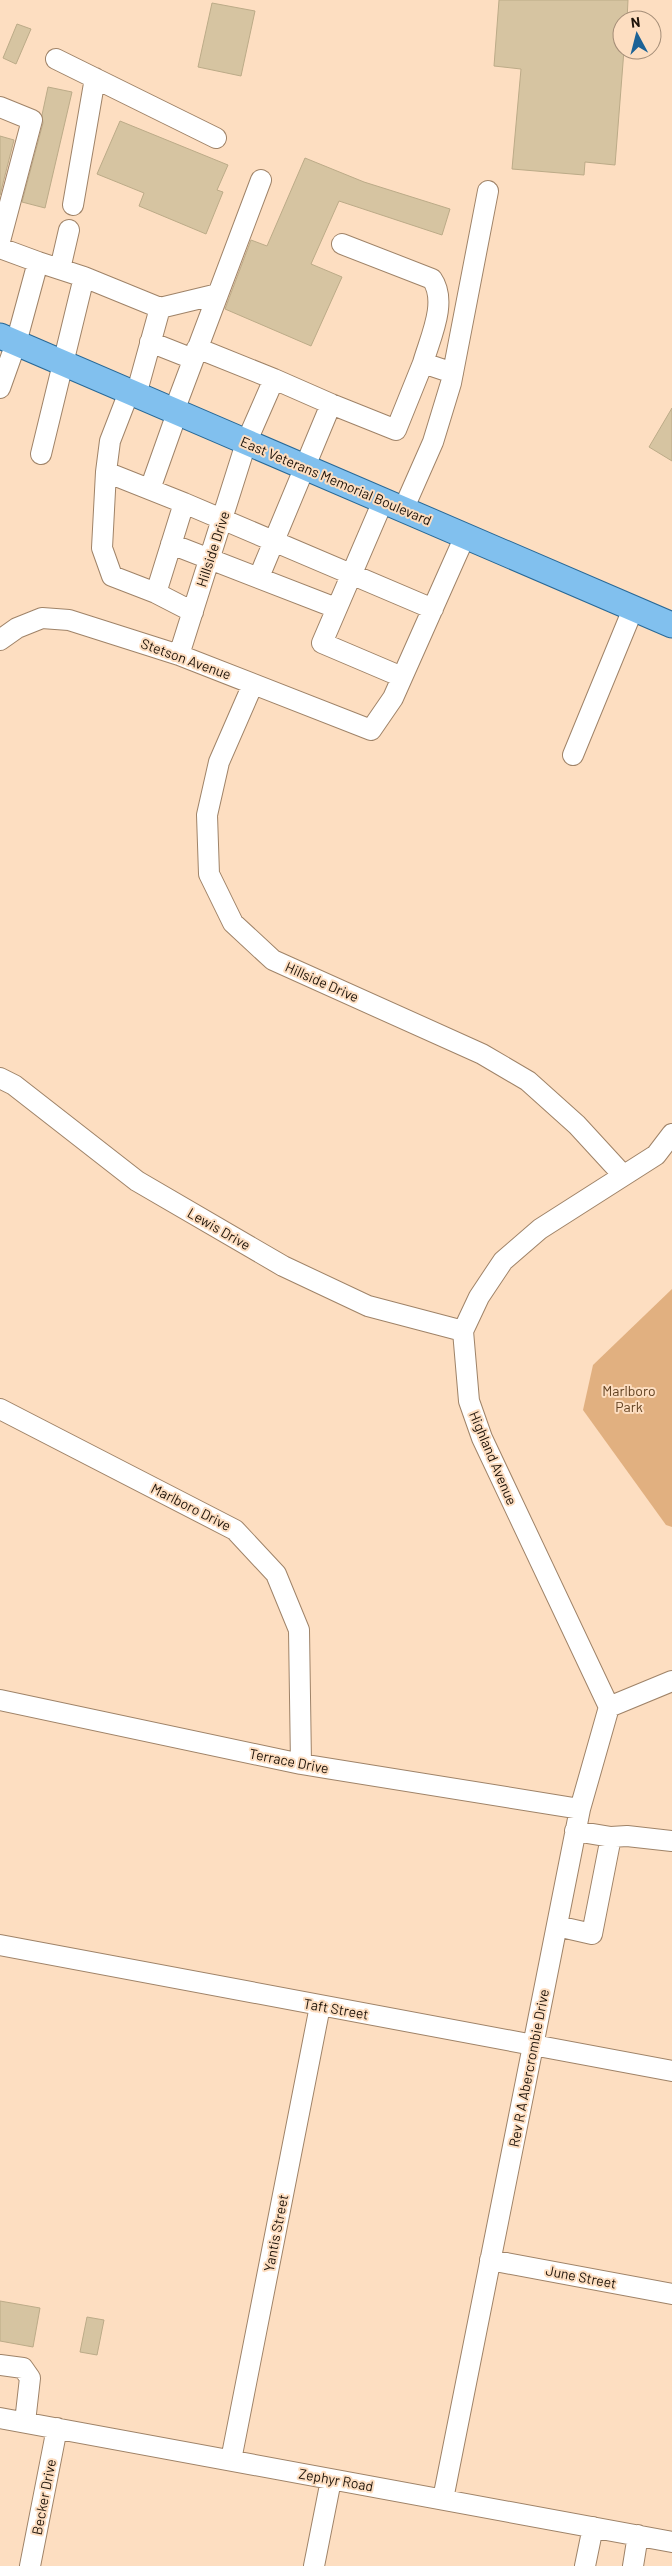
<svg xmlns="http://www.w3.org/2000/svg" width="672" height="2566" viewBox="0 0 672 2566" font-family="Barlow,sans-serif">
<style>
.green{fill:#e1b080}
.building{fill:#d6c4a1;stroke:#bcab88}
.lines{fill:none;stroke-linecap:round;stroke-linejoin:round}
.minor-casing{stroke:#9f8368;stroke-width:22}
.major-casing{stroke:#286896;stroke-width:27}
.minor{stroke:#fff;stroke-width:20}
.major{stroke:#81c0ee;stroke-width:25}
.labels{text-anchor:middle;stroke-width:4;stroke-linejoin:round;paint-order:stroke}
.street-label{font-size:14px;fill:#1e1309;stroke:#fddec1}
.park-label{font-size:14px;fill:#614121;stroke:#fddec1}
</style>
<rect width="100%" height="100%" fill="#fddec1"/>
<path class="green" d="M672 1289V1527L666 1525 583 1410 593 1365Z"/>
<path class="building" d="M499 0H628L627 20H622V50H624L615 165 585 162 584 175 512 169 521 69 494 66Z
M212 3 255 11 241 76 198 67Z
M17 24 31 29 16 64 3 58Z
M48 87 72 92 45 208 22 202 43 123 42 115Z
M120 121 228 165 217 190 223 192 206 234 139 206 144 193 97 174Z
M0 136 14 140 0 195Z
M305 158 364 182 450 209 442 235 339 201 311 264 342 277 311 346 225 309 251 240 267 246Z
M672 408V461L649 447Z
M0 2301 40 2308 33 2347 0 2341Z
M87 2317 104 2320 97 2355 80 2352Z"/>
<g class="lines">
<g class="minor-casing">
<path id="minor" d="M56 59 216 138
M0 107 32 120 0 241
M73 205 95 78
M342 244 432 279C448 302 430 338 423 363
M0 248 38 262
M60 269 69 230
M84 277 160 308 136 395
M160 308 218 294
M150 342 193 359
M197 348 274 379
M0 388 16 343 38 262 84 277 41 454
M331 404 396 430 423 363 453 373
M174 411 261 180
M106 472 102 548 112 576 156 593 184 503 106 472 110 441 129 392
M150 489 177 413
M383 501 322 643 402 677
M184 503 433 609
M403 510 433 442 451 383 488 191
M171 544 336 608
M156 593 193 612
M0 640 17 628 42 618 69 620 179 655 371 730 393 698 465 536
M179 655 246 443 274 379 331 404 259 577
M253 684 219 762 207 815 209 874 233 923 273 960 482 1054 528 1081 577 1125 622 1174
M573 755 633 609
M0 1078 14 1085 137 1181 283 1266 368 1306 463 1331
M0 1409 235 1530 276 1574 299 1630 301 1764
M0 1700 301 1764 580 1809
M609 1707 482 1438 469 1401 463 1331 479 1297 503 1261 540 1229 656 1155 672 1134
M611 1837 627 1836 672 1841
M557 1926 592 1934 611 1837 575 1831
M0 1945 672 2071
M490 2260 672 2294
M0 2365 23 2368 30 2378 25 2422
M0 2418 672 2542
M231 2460 320 2006
M443 2499 580 1809 609 1707 672 1681
M30 2566 57 2428
M314 2566 331 2480
M585 2566 593 2527
M633 2566 638 2535"/>
</g>
<g class="major-casing">
<path id="major" d="M0 336 672 625"/>
</g>
<use href="#minor" class="minor"/>
<use href="#major" class="major"/>
</g>
<g class="labels">
<g class="street-label">
<text transform="translate(336 481) rotate(23)" y="5">East Veterans Memorial Boulevard</text>
<text transform="translate(213 549) rotate(-72)" y="5">Hillside Drive</text>
<text transform="translate(186 659) rotate(20)" y="5">Stetson Avenue</text>
<text transform="translate(322 982) rotate(24)" y="5">Hillside Drive</text>
<text transform="translate(219 1229) rotate(30)" y="5">Lewis Drive</text>
<text transform="translate(493 1458) rotate(67)" y="5">Highland Avenue</text>
<text transform="translate(191 1507) rotate(27)" y="5">Marlboro Drive</text>
<text transform="translate(289 1761) rotate(11)" y="5">Terrace Drive</text>
<text transform="translate(336 2009) rotate(10)" y="5">Taft Street</text>
<text transform="translate(529 2068) rotate(-79)" y="5">Rev R A Abercrombie Drive</text>
<text transform="translate(276 2233) rotate(-79)" y="5">Yantis Street</text>
<text transform="translate(581 2277) rotate(11)" y="5">June Street</text>
<text transform="translate(336 2480) rotate(10)" y="5">Zephyr Road</text>
<text transform="translate(44 2497) rotate(-79)" y="5">Becker Drive</text>
</g>
<g class="park-label">
<text x="629" y="1396">Marlboro<tspan x="629" dy="16">Park</tspan></text>
</g>
</g>
<g transform="translate(637 35) rotate(353)"><circle r="24" fill="#fddec1" stroke="#a48d77"/>
<path d="M0-4L9 19L0 12L-9 19Z" fill="#1b6296"/>
<text y="-8" font-size="14" font-weight="bold" text-anchor="middle" fill="#1e1309">N</text>
</g>
</svg>
